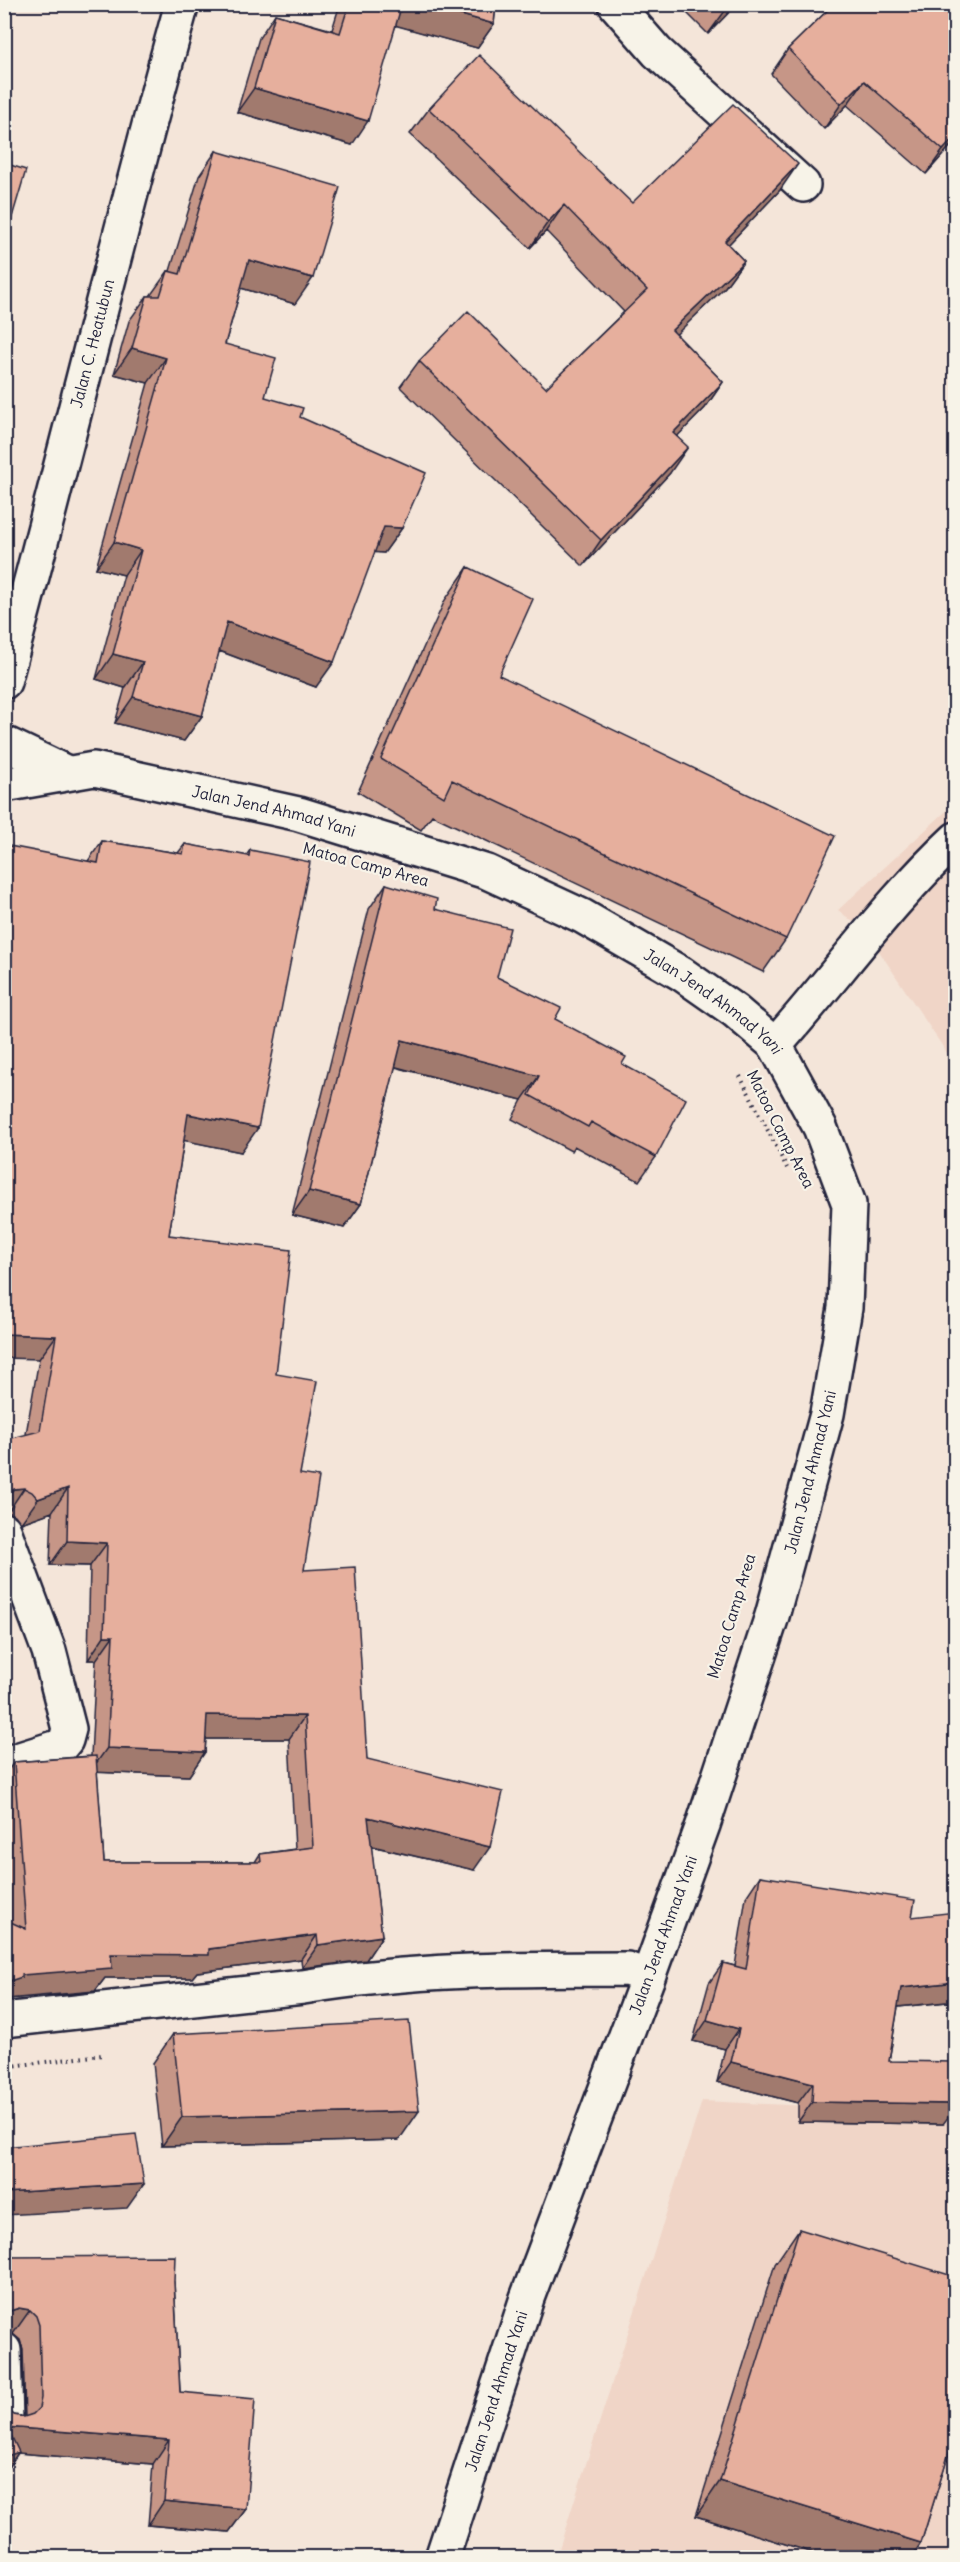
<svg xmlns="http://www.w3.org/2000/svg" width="960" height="2562" viewBox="0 0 960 2562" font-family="Delius,sans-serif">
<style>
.built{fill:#f0d5c7}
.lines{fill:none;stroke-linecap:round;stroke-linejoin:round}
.minor-casing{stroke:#22223b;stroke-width:38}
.major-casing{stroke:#22223b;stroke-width:38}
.path{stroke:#22223b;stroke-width:4;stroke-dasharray:1.5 4.5;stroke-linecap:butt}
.minor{stroke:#f7f3e8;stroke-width:33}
.major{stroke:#f7f3e8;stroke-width:33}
.wall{fill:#c69687;stroke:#22223b;stroke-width:1.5;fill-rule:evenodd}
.shaded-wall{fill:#a17a6e;stroke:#22223b;stroke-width:1.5}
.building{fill:#e6af9d;stroke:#22223b;stroke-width:1.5}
.labels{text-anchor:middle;stroke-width:4.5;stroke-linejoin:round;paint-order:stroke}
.street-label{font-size:16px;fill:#22223b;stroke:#f7f3e8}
</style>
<rect width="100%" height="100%" fill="#f4e5d9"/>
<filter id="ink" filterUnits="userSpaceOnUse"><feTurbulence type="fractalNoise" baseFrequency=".0167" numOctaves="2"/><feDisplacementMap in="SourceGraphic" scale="12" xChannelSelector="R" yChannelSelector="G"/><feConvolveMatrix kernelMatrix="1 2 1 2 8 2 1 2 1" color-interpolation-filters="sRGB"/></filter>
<g filter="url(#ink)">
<path class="built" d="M955 803V1065L867 933 838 910Z
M702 2101 856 2108 955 2105V2557L556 2558Z"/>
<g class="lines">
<g class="minor-casing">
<g id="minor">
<path d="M615 4 657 52 803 185"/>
<path id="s1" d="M4 682C65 457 119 229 182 4"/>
<path d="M775 1045C836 977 889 901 956 839"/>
<path d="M4 1530 49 1651 69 1729 66 1740 61 1746 4 1764"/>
<path d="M4 2020 303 1987C410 1969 518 1969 627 1969L648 1977"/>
<path d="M4 2350 6 2422"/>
</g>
</g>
<g class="major-casing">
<g id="major">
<path d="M4 743 67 773"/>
<path id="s2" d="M4 785 94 769 299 814 487 872 582 916 682 974 735 1011 775 1045 820 1127 849 1204 845 1308 827 1414 772 1616 703 1825 648 1977 527 2298 442 2558"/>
</g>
</g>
<path class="path" d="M740 1076 787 1168
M4 2067 102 2055"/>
<use href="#minor" class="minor"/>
<use href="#major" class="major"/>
</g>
<path class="wall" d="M340 4H496L494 24 477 48 396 25 352 145 237 112 259 38 275 14 332 30Z
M678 4H737L708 34Z
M834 4 956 140 926 174 847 105 824 129 771 74 788 49Z
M429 109 632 203 780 190 728 245 744 261 725 287 676 334 723 382 705 408 677 436 670 473 583 566 400 387 419 361 546 388 624 312 546 231 530 248 410 134Z
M216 151 295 304 241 288 225 344 265 397 300 417 402 528 384 553 375 552 316 687 219 651 202 716 184 741 115 723 125 688 96 679 124 575 96 568 148 383 114 374 129 321 147 296H150L168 271H170L199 176Z
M468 567 499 675 786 939 763 972 432 815 421 830 358 792 445 600Z
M102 841 178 853 185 844 246 856 250 850 241 1152 184 1140 169 1235 276 1374 300 1474 304 1570 367 1759 474 1870 371 1846 382 1936 366 1960 302 1968 301 1959 197 1972 192 1978H105L95 1991 7 1999 4 2001V1919L8 1920 4 1878V1776L14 1762 91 1756 96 1660H88L90 1566 50 1565 52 1512 21 1523 15 1515 8 1512 26 1434 39 1359 88 861ZM206 1739H289L295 1849 260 1854 255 1862H104L97 1772 189 1776 205 1752Z
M386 884 435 909 497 977 555 1019 622 1064 656 1157 639 1181 574 1146 571 1151 512 1119 522 1100 395 1067 361 1204 344 1228 292 1215 369 909Z
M760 1876 912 1917 956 2001 898 2007 889 2061 943 2124 798 2122V2103L717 2082 725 2049 693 2041 709 1983 723 1963 735 1966 746 1897Z
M173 2034 399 2140 162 2146 153 2063Z
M799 2229 953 2439 921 2543 911 2558H830L696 2516 775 2264Z
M4 2257 174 2282 180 2392 246 2509 229 2532 148 2525 153 2464 18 2453 4 2473V2402L7 2409 14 2415 25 2417 23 2349 20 2340 13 2334 4 2332Z"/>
<path class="shaded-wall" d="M400 4H422L494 24 477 48 387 23Z
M731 4H737L708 34 725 11Z
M864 81 847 105 824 129 841 104Z
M254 88 368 121 352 145 237 112Z
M956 136V140L926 174 943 150Z
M798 164 780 190 707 267 725 241Z
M564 205 546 231 530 248 548 222Z
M249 260 313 278 295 304 231 285Z
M744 261 725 287 654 356 672 330Z
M132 348 166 358 148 383 114 374Z
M723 382 705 408 655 459 673 433Z
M688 447 670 473 583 566 601 540Z
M384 527 402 528 384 553 367 552Z
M114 542 141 550 124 575 96 568Z
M227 622 334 662 316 687 209 647Z
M113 654 143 662 125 688 96 679Z
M133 697 202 716 184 741 115 723Z
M402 1040 539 1076 522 1100 385 1064Z
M188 1114 258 1128 241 1152 172 1138Z
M309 1191 361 1204 344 1228 292 1215Z
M4 1334 56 1336 39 1359 4 1358Z
M24 1488 8 1512H4V1497L6 1495 14 1489Z
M68 1488 52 1512 21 1523 38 1499Z
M67 1541 107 1543 90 1566 50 1565Z
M104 1636H113L96 1660H88Z
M207 1715 305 1716 289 1739H190Z
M107 1748 205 1752 189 1776 90 1772Z
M368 1817 490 1847 474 1870 351 1841Z
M317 1935 301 1959 197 1972 192 1978H105L95 1991 7 1999 4 2001V1987L10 1981 22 1975 111 1954 209 1949Z
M382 1936 366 1960 302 1968 318 1945Z
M956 1982V2001L887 2008 901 1988Z
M707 2020 739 2029 725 2049 693 2041Z
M731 2062 813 2083 798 2103 717 2082Z
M812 2102 956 2104V2107L943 2124 798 2122Z
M419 2111 399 2140 162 2146 182 2117Z
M144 2184 127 2208 4 2215V2193Z
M19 2308 30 2310 13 2334 4 2332V2317L10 2311Z
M7 2427 169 2440 153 2464 18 2453 4 2473V2457Z
M720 2481 921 2543 911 2558H830L696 2516Z
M164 2501 246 2509 229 2532 148 2525Z"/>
<path class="building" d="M349 4H402L368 121 254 88 275 14 340 33Z
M422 4H496L494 24Z
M718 4H731L725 11Z
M834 4H941L952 16 956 12V136L943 150 864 81 841 104 788 49Z
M479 55 632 203 733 104 798 164 725 241 744 261 672 330 723 382 673 433 688 447 601 540 419 361 468 311 546 388 647 290 564 205 548 222 429 109Z
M216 151 340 187 313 278 249 260 225 344 276 358 265 397 303 408 300 417 426 473 402 528 384 527 334 662 227 622 202 716 133 697 143 662 113 654 141 550 114 542 166 358 132 348 147 296H160L168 271 180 274Z
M4 163 26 170 5 241H4Z
M468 567 533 599 499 675 835 836 786 939 452 780 444 797 381 759Z
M102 841 183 854 185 844 249 856 250 850 310 862 258 1128 188 1114 169 1235 291 1250 276 1374 317 1381 300 1474 319 1477 304 1570 355 1567 367 1759 503 1792 490 1847 368 1817 382 1936 318 1945 317 1935 209 1949V1955L111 1954 112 1968 22 1975V1977L10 1981 4 1987V1919L26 1929 14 1762 96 1756 104 1862H261L260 1854 313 1847 305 1716 207 1715 205 1752 107 1748 113 1636H104L107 1543 67 1541 68 1488 38 1499 32 1492 24 1488 14 1489 6 1495 4 1498V1440L40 1431 56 1336 4 1334V845L98 863Z
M386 884 437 899 435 909 510 928 497 977 561 1008 555 1019 626 1057 622 1064 686 1099 656 1157 591 1122 588 1127 529 1095 539 1076 402 1040 361 1204 309 1191Z
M760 1876 915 1900 912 1917 956 1912V1982L901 1988 889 2061 956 2062V2104L812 2102 813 2083 731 2062 739 2029 707 2020 723 1963 746 1969Z
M409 2021 419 2111 182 2117 173 2034Z
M136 2134 144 2184 4 2193V2147Z
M799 2229 956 2277V2430L921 2543 720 2481Z
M175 2256 174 2282 180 2392 255 2399 246 2509 164 2501 169 2440 7 2427 19 2452 4 2457V2402L7 2409 14 2415 24 2417 33 2414 39 2408 41 2398 39 2325 36 2316 30 2310 19 2308 10 2311 4 2317V2257Z"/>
</g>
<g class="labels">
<g class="street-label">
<text dy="6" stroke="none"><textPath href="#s1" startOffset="350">Jalan C. Heatubun</textPath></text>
<text dy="6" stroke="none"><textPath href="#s2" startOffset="276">Jalan Jend Ahmad Yani</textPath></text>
<text transform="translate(366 864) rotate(15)" y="6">Matoa Camp Area</text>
<text dy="6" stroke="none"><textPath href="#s2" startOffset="760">Jalan Jend Ahmad Yani</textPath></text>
<text transform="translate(781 1129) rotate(63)" y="6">Matoa Camp Area</text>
<text transform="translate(810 1472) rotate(-76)" y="6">Jalan Jend Ahmad Yani</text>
<text transform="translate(731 1616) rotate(-73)" y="6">Matoa Camp Area</text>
<text transform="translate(663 1935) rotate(-70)" y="6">Jalan Jend Ahmad Yani</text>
<text transform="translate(496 2391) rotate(-72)" y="6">Jalan Jend Ahmad Yani</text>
</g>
</g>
<rect width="960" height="2562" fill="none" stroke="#f7f3e8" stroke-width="24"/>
<rect x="12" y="12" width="936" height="2538" fill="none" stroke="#22223b" stroke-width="2" filter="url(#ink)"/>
</svg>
